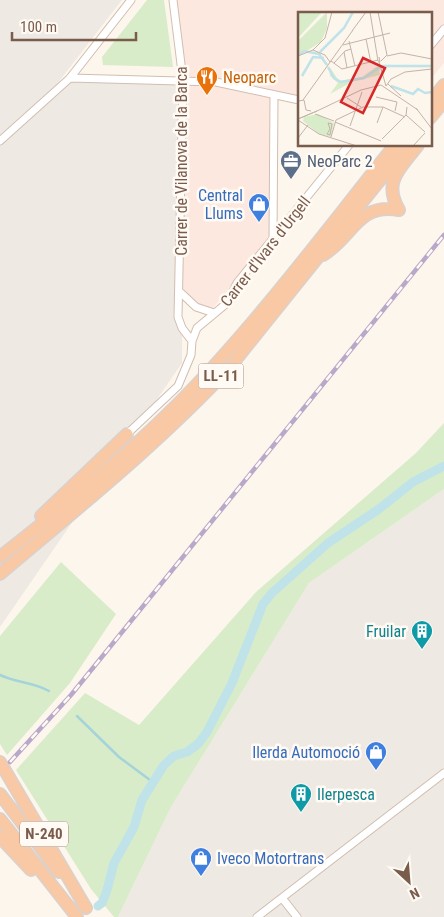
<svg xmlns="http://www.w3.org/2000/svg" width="444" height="917" viewBox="0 0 444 917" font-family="'Roboto Condensed',sans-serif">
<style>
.commercial{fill:#fde8e0}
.industrial{fill:#efe9e4}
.green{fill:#d8ecc9}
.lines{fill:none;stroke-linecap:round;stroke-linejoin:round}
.stream{stroke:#a5d3da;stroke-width:2.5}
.canal{stroke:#bfe3e8;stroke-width:9}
.minor-casing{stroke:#d1beb0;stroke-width:9}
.trunk-casing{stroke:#dad1cd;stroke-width:14}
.minor{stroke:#fff;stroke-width:7}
.trunk{stroke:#f9c8a4;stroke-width:11}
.rail-casing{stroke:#b9a8c9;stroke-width:4.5}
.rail{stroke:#fffaf3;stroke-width:2.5;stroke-dasharray:8;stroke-linecap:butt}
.labels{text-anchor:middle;stroke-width:5;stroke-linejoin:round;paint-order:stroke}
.shield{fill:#fffaf3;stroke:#a28b7f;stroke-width:1}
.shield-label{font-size:15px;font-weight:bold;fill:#7a5c4d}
.food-label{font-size:16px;fill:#c56008;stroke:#fffaf3;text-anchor:start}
.street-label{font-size:16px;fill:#7a5c4d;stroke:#fffaf3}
.service-label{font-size:16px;fill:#4e5e75;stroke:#fffaf3;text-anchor:start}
.shop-label{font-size:16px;fill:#366cbe;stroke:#fffaf3;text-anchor:end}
.culture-label{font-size:16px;fill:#0d838f;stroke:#fffaf3;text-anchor:end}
.inset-river{fill:none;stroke:#bfe3e8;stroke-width:2.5}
.inset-road{fill:none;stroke:#c5b3a7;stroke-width:1}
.view{fill:#d62828;fill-opacity:0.15;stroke:#d62828;stroke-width:2.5}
.inset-edge{fill:none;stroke:#7a5c4d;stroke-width:2.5}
</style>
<rect width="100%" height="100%" fill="#fdf6ec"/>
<path class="commercial" d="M177 0H444V63L430 80V14H299V101L274 97V232L209 313 180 292 183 80Z"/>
<path class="industrial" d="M0 0H122L43 102 70 78 183 80 182 363 0 627Z
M444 489V917H118L171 807 309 583Z"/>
<path class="green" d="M147 0H164L173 67 103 65 102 57Z
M444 423V489L309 583 171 807 118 917H114L91 889 16 770 85 693 139 725 256 592 416 453Z
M61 562 116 614 70 683 7 755 0 744V636Z"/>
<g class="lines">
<path class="stream" d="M0 675C17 683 33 682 49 691
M77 716 119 757 154 783"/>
<path class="canal" d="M98 906 102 903 107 890 114 863 134 827 142 800 164 765 174 756 187 752 198 744 207 732 232 683 263 604 272 593 328 543 379 509 413 482 444 466"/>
<g class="minor-casing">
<path id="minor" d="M173 0 183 80 178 317 182 328 192 341
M430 46 444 29
M70 78 216 82 299 100
M0 141 70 78 131 0
M273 239 274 95
M180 292 196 307 214 313
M127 434 178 386 191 355 192 341 197 328 227 303 237 283 349 145
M282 898 297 917
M257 917 444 773"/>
</g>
<g class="trunk-casing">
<path id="trunk" d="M430 102 444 85
M430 118 444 101
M399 210C382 181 401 168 418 145
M323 255C354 236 357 203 399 210
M41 516 127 434
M0 557C61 509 123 459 178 404 257 324 325 232 395 145
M0 574C79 507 159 443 229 368L408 145
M0 762 86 908
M0 794 59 872
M0 819 77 917
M0 837 31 870"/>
</g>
<use href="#minor" class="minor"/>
<use href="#trunk" class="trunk"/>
<g class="rail-casing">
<path id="rail" d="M10 762 71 695 444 235"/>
</g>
<use href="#rail" class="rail"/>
</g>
<defs>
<g id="restaurant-pin" transform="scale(1.125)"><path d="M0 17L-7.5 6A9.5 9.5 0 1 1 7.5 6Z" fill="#e8710a" stroke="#fffaf3"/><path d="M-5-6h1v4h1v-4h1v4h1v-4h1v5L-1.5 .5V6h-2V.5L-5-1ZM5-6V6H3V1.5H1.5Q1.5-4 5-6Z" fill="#fff"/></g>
<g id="office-pin" transform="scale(1.125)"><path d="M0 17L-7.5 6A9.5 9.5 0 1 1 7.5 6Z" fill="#5c6f8a" stroke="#fffaf3"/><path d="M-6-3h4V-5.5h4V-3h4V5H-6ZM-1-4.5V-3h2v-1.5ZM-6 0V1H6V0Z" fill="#fff"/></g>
<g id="shop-pin" transform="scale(1.125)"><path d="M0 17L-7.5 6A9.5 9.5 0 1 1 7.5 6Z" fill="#3f7fe0" stroke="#fffaf3"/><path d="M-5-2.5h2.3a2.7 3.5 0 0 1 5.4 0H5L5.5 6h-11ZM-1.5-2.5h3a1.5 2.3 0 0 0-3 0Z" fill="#fff"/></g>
<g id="building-pin" transform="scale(1.125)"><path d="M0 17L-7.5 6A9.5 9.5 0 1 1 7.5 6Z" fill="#0f9aa8" stroke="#fffaf3"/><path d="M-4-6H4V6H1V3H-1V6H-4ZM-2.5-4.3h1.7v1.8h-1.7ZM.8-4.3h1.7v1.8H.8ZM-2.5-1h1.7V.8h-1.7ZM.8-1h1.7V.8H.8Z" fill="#fff"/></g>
</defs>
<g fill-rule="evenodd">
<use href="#restaurant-pin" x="207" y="77"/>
<use href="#office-pin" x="291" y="161"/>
<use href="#shop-pin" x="259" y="204"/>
<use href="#building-pin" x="422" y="631"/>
<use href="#shop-pin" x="376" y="752"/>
<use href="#building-pin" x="301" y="794"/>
<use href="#shop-pin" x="201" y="858"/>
</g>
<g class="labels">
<g class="shield">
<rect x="198.5" y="363.5" width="45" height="25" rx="4"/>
<rect x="20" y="821.5" width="48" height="25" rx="4"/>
</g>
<g class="shield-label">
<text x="221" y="381">LL-11</text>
<text x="44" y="839">N-240</text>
</g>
<g class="food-label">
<text x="223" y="83">Neoparc</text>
</g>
<g class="street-label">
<text transform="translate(181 161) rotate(-90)" y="6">Carrer de Vilanova de la Barca</text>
<text transform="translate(265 251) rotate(-52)" y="6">Carrer d'Ivars d'Urgell</text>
</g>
<g class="service-label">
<text x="307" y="167">NeoParc 2</text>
</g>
<g class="shop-label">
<text x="243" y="201">Central<tspan x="243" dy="18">Llums</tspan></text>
<text x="360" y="758">Ilerda Automoció</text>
<text x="217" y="864" text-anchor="start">Iveco Motortrans</text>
</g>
<g class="culture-label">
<text x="406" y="637">Fruilar</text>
<text x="317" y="800" text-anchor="start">Ilerpesca</text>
</g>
</g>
<g transform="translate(298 12)">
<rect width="134" height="134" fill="#fdf6ec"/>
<path d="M0 0H24L0 26ZM29 0V16L23 30 0 44V29ZM81 53 82 63 56 69 32 82 40 71 32 64 31 54 41 69 64 65ZM20 102 36 111 33 125 21 122 5 109 6 105Z" fill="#d8ecc9"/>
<path class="inset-river" d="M22 40 46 16 55 0M2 42 6 39 21 42 29 53M84 54H134M30 55 36 66 43 70 66 66 82 55M4 64 15 45 26 46M93 74 115 82 120 77 127 81 134 80"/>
<path class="inset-road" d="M72 0 80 49 82 50 81 45M80 0 89 43 83 49M54 19 68 0M68 27 73 51M51 29 57 54M45 33 92 21M15 38 27 43 32 50M46 40 49 56M0 44 15 38 27 26 34 0M89 44 103 41 134 47M33 49 44 57 80 48M81 50 88 74M36 51 47 39 53 37M90 72 103 84M88 74 93 67 107 60 134 57M78 85 99 90 97 99M49 86 63 95M5 88 55 18M1 89 6 88 8 98 13 99M109 95 108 103 127 120M118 96 134 117M19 99 63 78 83 73 120 98M17 102 36 109M0 107 19 99 0 107M0 108 21 122 59 134M37 110 83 129M30 111 34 112 32 123 29 122 32 117ZM79 111 85 95M52 114 64 80M33 125 38 108 65 95H85L107 105M0 126 10 113M84 127 108 103M115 134 127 121"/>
<path class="view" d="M65 46 87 56 65 101 43 90Z"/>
<rect width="134" height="134" class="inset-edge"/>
</g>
<g transform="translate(409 882) rotate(154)" stroke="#fffaf3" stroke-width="4" paint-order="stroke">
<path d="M0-4L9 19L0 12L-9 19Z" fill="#7a5c4d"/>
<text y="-8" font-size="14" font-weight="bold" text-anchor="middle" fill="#7a5c4d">N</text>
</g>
<path d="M12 32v8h124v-8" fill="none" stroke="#7a5c4d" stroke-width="2.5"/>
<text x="20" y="32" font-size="15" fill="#7a5c4d" stroke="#fffaf3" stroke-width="4" paint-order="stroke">100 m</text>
</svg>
